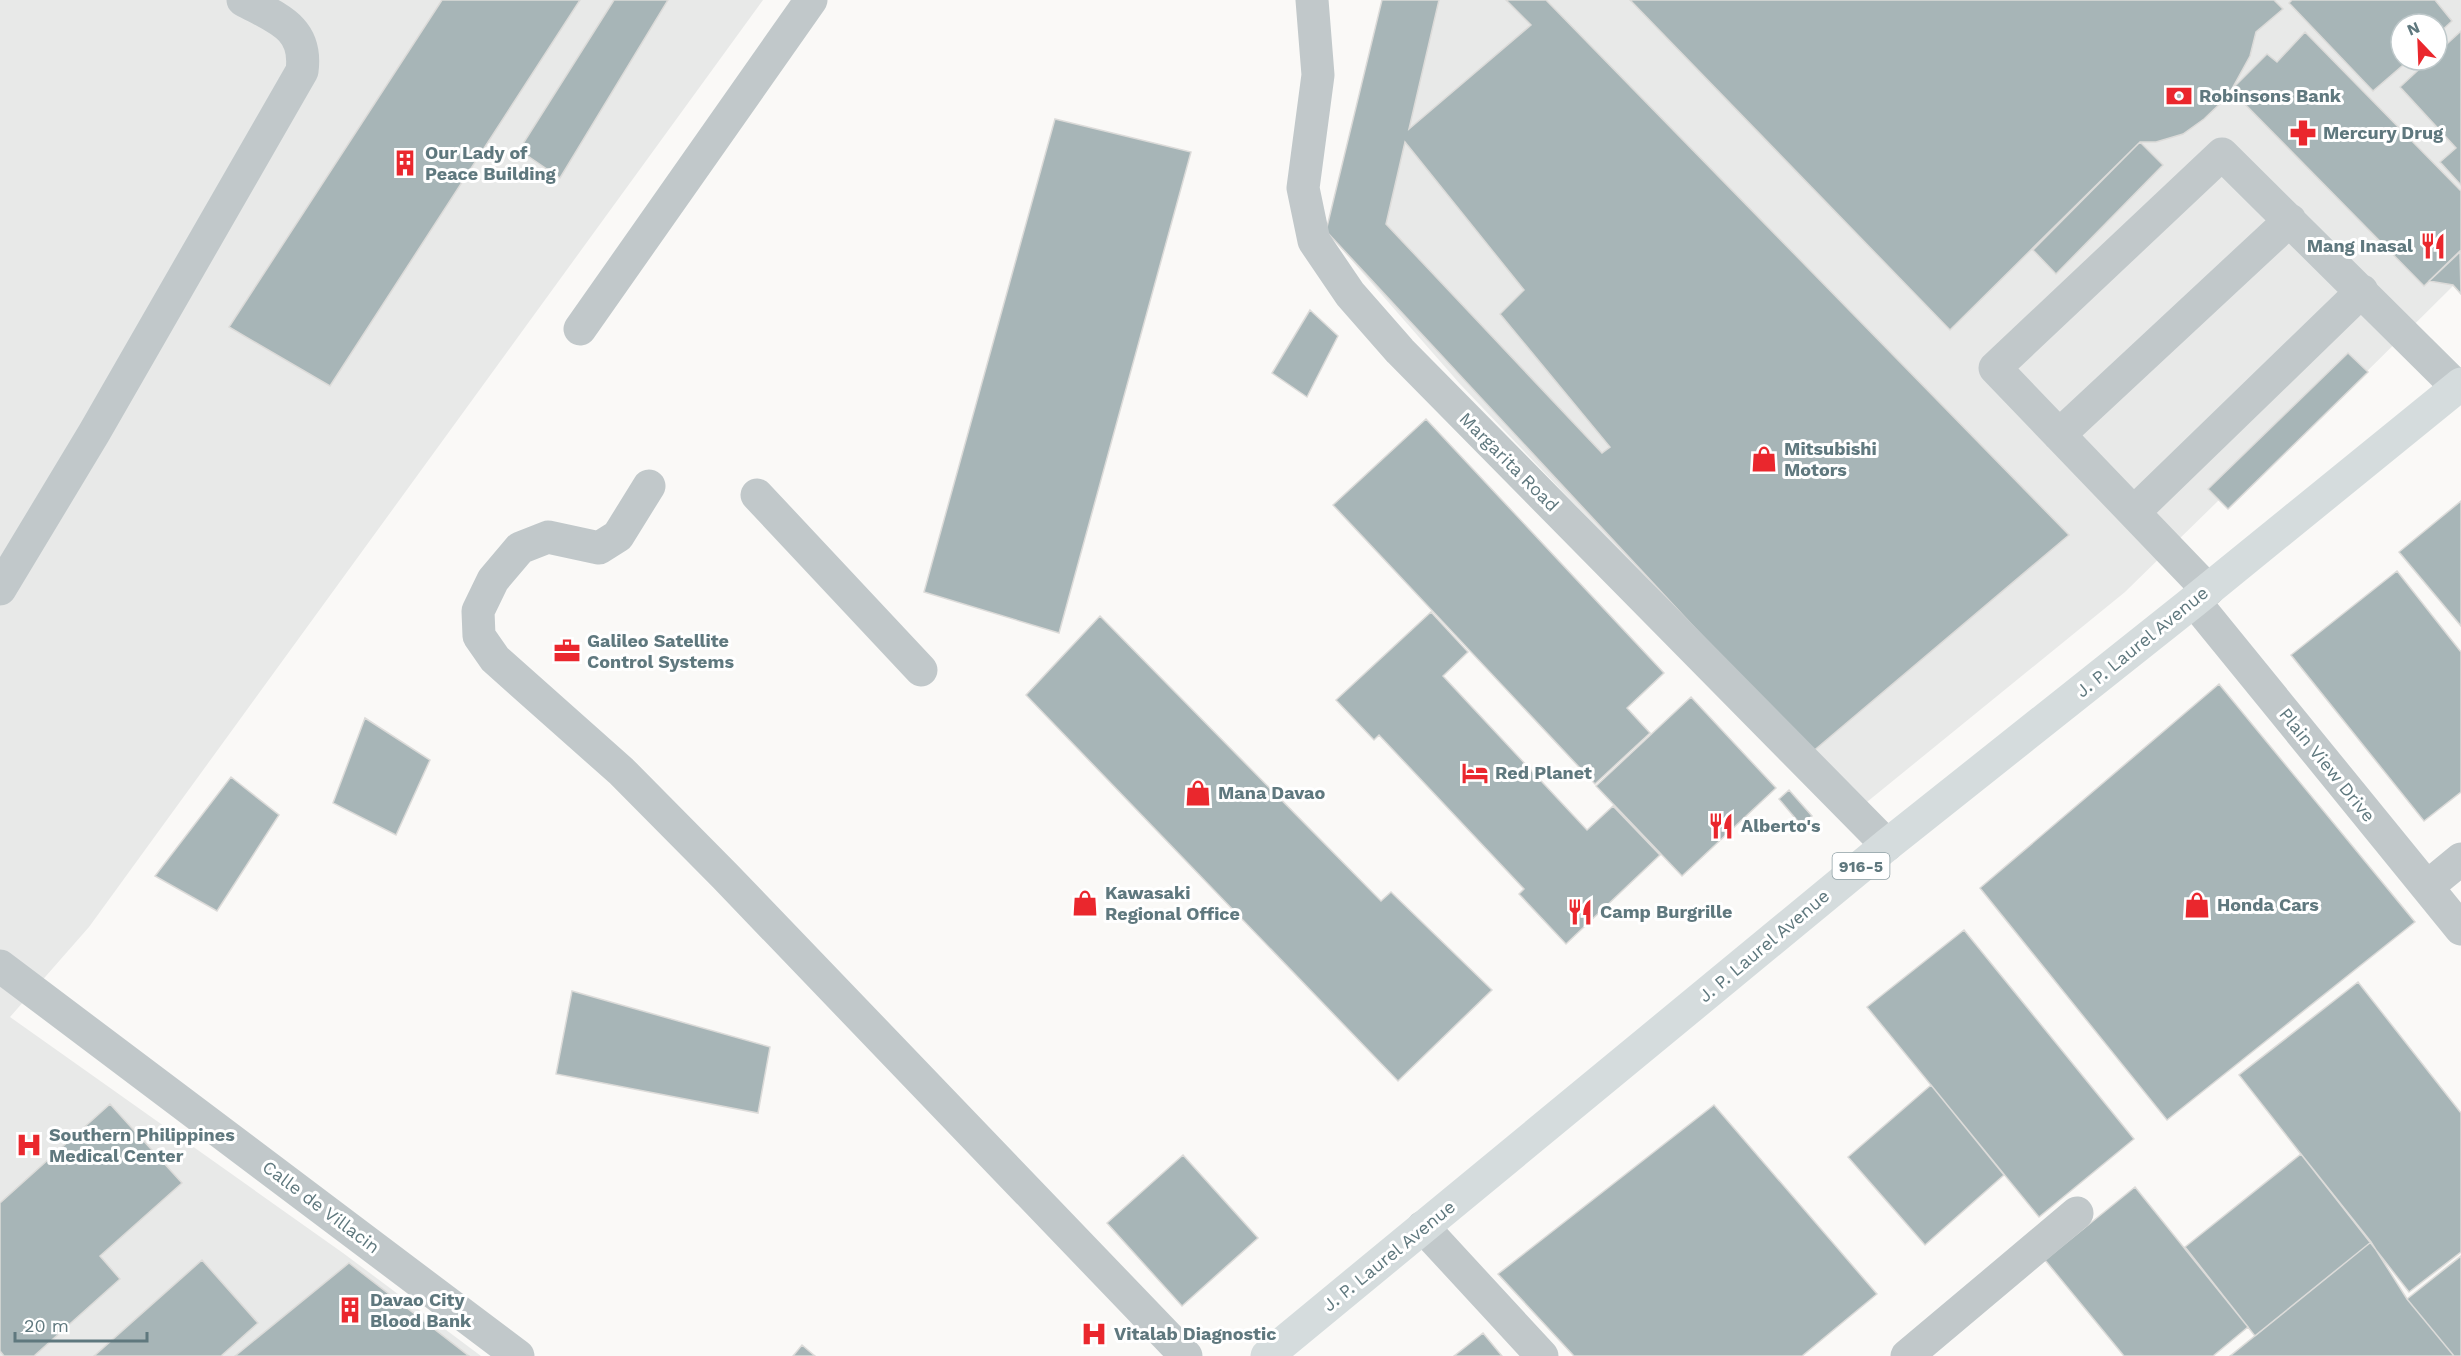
<svg xmlns="http://www.w3.org/2000/svg" width="2461" height="1356" viewBox="0 0 2461 1356" font-family="'Work Sans',sans-serif">
<style>
.built{fill:#e8e9e8;fill-rule:evenodd}
.building{fill:#a7b5b7;stroke:#dcdbd9;stroke-width:1.5;fill-rule:evenodd}
.lines{fill:none;stroke-linecap:round;stroke-linejoin:round}
.minor{stroke:#c1c8ca;stroke-width:33}
.major{stroke:#d5dcdd;stroke-width:33}
.labels{text-anchor:middle;stroke-width:6;stroke-linejoin:round;paint-order:stroke}
.shield{fill:#fff;stroke:#8fa0a5;stroke-width:1.5}
.shield-label{font-size:16px;font-weight:bold;fill:#5f787e}
.poi-label{font-size:18px;font-weight:bold;fill:#5f787e;stroke:#fff;text-anchor:start}
.street-label{font-size:18px;fill:#5f787e;stroke:#fff}
</style>
<rect width="100%" height="100%" fill="#faf9f7"/>
<path class="built" d="M0 0H763L89 927 10 1017 343 1253 481 1356H0Z
M1382 0H2461V294L2453 286 2228 509 2219 500 2125 592 1862 806 1460 384 1326 231ZM2401 24H2437V60H2401Z"/>
<path class="building" d="M442 0H580L330 386 229 327Z
M614 0H668L560 178 519 150Z
M1382 0H1439L1409 129 1531 25 1506 0H1546L2069 535 1811 753 1326 231ZM1405 142 1524 290 1500 314 1610 447 1602 453 1386 224Z
M1630 0H2274L2283 9 2256 32 2250 56 2228 96 2204 119 2183 134 2156 142H2140L1950 330Z
M2292 0H2435L2452 21 2437 35V24H2401V60H2409L2373 91 2289 3Z
M2461 31V185L2440 162 2456 148 2400 87 2429 60H2437V53Z
M2305 32 2461 191V251L2424 286 2231 90 2267 54 2277 62Z
M1055 119 1191 152 1059 633 924 592Z
M2140 142 2163 165 2056 274 2033 250Z
M2460 251 2461 294 2453 285 2429 281Z
M1310 310 1338 336 1307 397 1272 373Z
M2348 353 2368 372 2228 509 2208 489Z
M1426 419 1664 673 1627 708 1650 733 1595 784 1333 505Z
M2461 501V626L2399 552Z
M2397 571 2461 652V792L2424 821 2291 655Z
M1431 612 1468 652 1443 676 1587 830 1613 806 1660 855 1566 944 1519 894 1524 889 1379 735 1374 740 1336 700Z
M1100 616 1381 901 1391 892 1492 990 1398 1081 1026 695Z
M2219 684 2415 922 2167 1120 1980 888Z
M1691 697 1776 788 1682 876 1596 786Z
M365 718 430 760 396 835 333 803Z
M231 777 279 815 217 911 155 876Z
M1789 790 1812 816 1801 825 1779 799Z
M1964 930 2134 1139 2039 1217 1867 1007Z
M2358 982 2461 1113V1252L2409 1292 2239 1075Z
M572 991 770 1047 758 1113 556 1074Z
M1931 1085 2004 1175 1925 1245 1848 1157Z
M110 1104 182 1183 100 1256 120 1279 34 1356H4L0 1351V1203Z
M1714 1105 1877 1294 1802 1356H1574L1498 1274Z
M2301 1154 2371 1242 2255 1336 2185 1247Z
M1183 1155 1258 1238 1182 1306 1107 1223Z
M2135 1187 2248 1327 2213 1356H2124L2045 1260Z
M2371 1242 2407 1299 2454 1356H2230Z
M2461 1256V1356H2454L2407 1299Z
M202 1260 258 1323 221 1356H94Z
M349 1263 469 1356H235Z
M1483 1333 1502 1356H1454Z
M802 1345 815 1356H793Z"/>
<g class="lines">
<path class="minor" d="M1312 0 1318 75 1303 188 1314 241 1350 294 1400 351 1887 845
M580 329 811 0
M2059 435 2290 220
M649 486 618 536 599 548 548 537 520 548 493 580 478 611 479 636 495 659 621 771 725 876 1186 1356
M757 495 921 670
M2134 512 2362 291
M0 589 94 433 302 71C308 27 276 18 243 0
M2208 590 1995 368 2222 154 2457 387
M2194 601 2461 929
M2427 887 2461 859
M0 966 518 1356
M1423 1227 1542 1356
M1907 1356 2077 1213"/>
<path class="major" d="M1267 1356 1887 845 2194 601 2461 384"/>
</g>
<defs>
<g id="bank-bare" transform="scale(2.07)"><path d="M-6-4H6V4H-6ZM0-2.3a2.3 2.3 0 1 0 0 4.6a2.3 2.3 0 1 0 0-4.6Z" fill="#ea272d" stroke="#fff" stroke-width="2.5" paint-order="stroke"/></g>
<g id="pharmacy-bare" transform="scale(2.07)"><path d="M-2-6h4v4h4v4h-4v4h-4v-4h-4v-4h4Z" fill="#ea272d" stroke="#fff" stroke-width="2.5" paint-order="stroke"/></g>
<g id="building-bare" transform="scale(2.07)"><path d="M-4-6H4V6H1V3H-1V6H-4ZM-2.5-4.3h1.7v1.8h-1.7ZM.8-4.3h1.7v1.8H.8ZM-2.5-1h1.7V.8h-1.7ZM.8-1h1.7V.8H.8Z" fill="#ea272d" stroke="#fff" stroke-width="2.5" paint-order="stroke"/></g>
<g id="restaurant-bare" transform="scale(2.07)"><path d="M-5-6h1v4h1v-4h1v4h1v-4h1v5L-1.5 .5V6h-2V.5L-5-1ZM5-6V6H3V1.5H1.5Q1.5-4 5-6Z" fill="#ea272d" stroke="#fff" stroke-width="2.5" paint-order="stroke"/></g>
<g id="shop-bare" transform="scale(2.07)"><path d="M-5-2.5h2.3a2.7 3.5 0 0 1 5.4 0H5L5.5 6h-11ZM-1.5-2.5h3a1.5 2.3 0 0 0-3 0Z" fill="#ea272d" stroke="#fff" stroke-width="2.5" paint-order="stroke"/></g>
<g id="office-bare" transform="scale(2.07)"><path d="M-6-3h4V-5.5h4V-3h4V5H-6ZM-1-4.5V-3h2v-1.5ZM-6 0V1H6V0Z" fill="#ea272d" stroke="#fff" stroke-width="2.5" paint-order="stroke"/></g>
<g id="hotel-bare" transform="scale(2.07)"><path d="M-6-4.5h1.5V1H6V5H4.5V3h-9V5H-6ZM-4 0a1.8 1.8 0 1 1 3.6 0ZM.5 0V-2.5h3Q6-2.5 6 0Z" fill="#ea272d" stroke="#fff" stroke-width="2.5" paint-order="stroke"/></g>
<g id="hospital-bare" transform="scale(2.07)"><path d="M-5-5h3v3.5h4V-5h3V5h-3V1.5h-4V5h-3Z" fill="#ea272d" stroke="#fff" stroke-width="2.5" paint-order="stroke"/></g>
</defs>
<g fill-rule="evenodd">
<use href="#bank-bare" x="2179" y="96"/>
<use href="#pharmacy-bare" x="2303" y="133"/>
<use href="#building-bare" x="405" y="163"/>
<use href="#restaurant-bare" x="2433" y="246"/>
<use href="#shop-bare" x="1764" y="459"/>
<use href="#office-bare" x="567" y="651"/>
<use href="#hotel-bare" x="1475" y="773"/>
<use href="#shop-bare" x="1198" y="793"/>
<use href="#restaurant-bare" x="1721" y="826"/>
<use href="#shop-bare" x="1085" y="903"/>
<use href="#shop-bare" x="2197" y="905"/>
<use href="#restaurant-bare" x="1580" y="912"/>
<use href="#hospital-bare" x="29" y="1145"/>
<use href="#building-bare" x="350" y="1310"/>
<use href="#hospital-bare" x="1094" y="1334"/>
</g>
<g class="labels">
<rect class="shield" x="1832.5" y="853" width="57" height="26" rx="4.5"/>
<g class="shield-label">
<text x="1861" y="872">916-5</text>
</g>
<g class="poi-label">
<text x="2199" y="102">Robinsons Bank</text>
<text x="2323" y="139">Mercury Drug</text>
<text x="425" y="159">Our Lady of<tspan x="425" dy="21">Peace Building</tspan></text>
<text x="2413" y="252" text-anchor="end">Mang Inasal</text>
<text x="1784" y="455">Mitsubishi<tspan x="1784" dy="21">Motors</tspan></text>
<text x="587" y="647">Galileo Satellite<tspan x="587" dy="21">Control Systems</tspan></text>
<text x="1495" y="779">Red Planet</text>
<text x="1218" y="799">Mana Davao</text>
<text x="1741" y="832">Alberto's</text>
<text x="1105" y="899">Kawasaki<tspan x="1105" dy="21">Regional Office</tspan></text>
<text x="2217" y="911">Honda Cars</text>
<text x="1600" y="918">Camp Burgrille</text>
<text x="49" y="1141">Southern Philippines<tspan x="49" dy="21">Medical Center</tspan></text>
<text x="370" y="1306">Davao City<tspan x="370" dy="21">Blood Bank</tspan></text>
<text x="1114" y="1340">Vitalab Diagnostic</text>
</g>
<g class="street-label">
<text transform="translate(1509 462) rotate(45)" y="6">Margarita Road</text>
<text transform="translate(2142 642) rotate(-39)" y="6">J. P. Laurel Avenue</text>
<text transform="translate(2327 765) rotate(51)" y="6">Plain View Drive</text>
<text transform="translate(1764 946) rotate(-40)" y="6">J. P. Laurel Avenue</text>
<text transform="translate(321 1207) rotate(37)" y="6">Calle de Villacin</text>
<text transform="translate(1389 1256) rotate(-39)" y="6">J. P. Laurel Avenue</text>
</g>
</g>
<g transform="translate(2419 42) rotate(337)"><circle r="28" fill="#ffffff" stroke="#bfc9cb" stroke-width="1.5"/>
<path d="M0-4.5L10 22L0 15L-10 22Z" fill="#ea272d"/>
<text y="-9" font-size="16" font-weight="bold" text-anchor="middle" fill="#5f787e">N</text>
</g>
<path d="M15 1332v9h132v-9" fill="none" stroke="#5f787e" stroke-width="3"/>
<text x="24" y="1332" font-size="18" fill="#5f787e" stroke="#ffffff" stroke-width="4.5" paint-order="stroke">20 m</text>
</svg>
